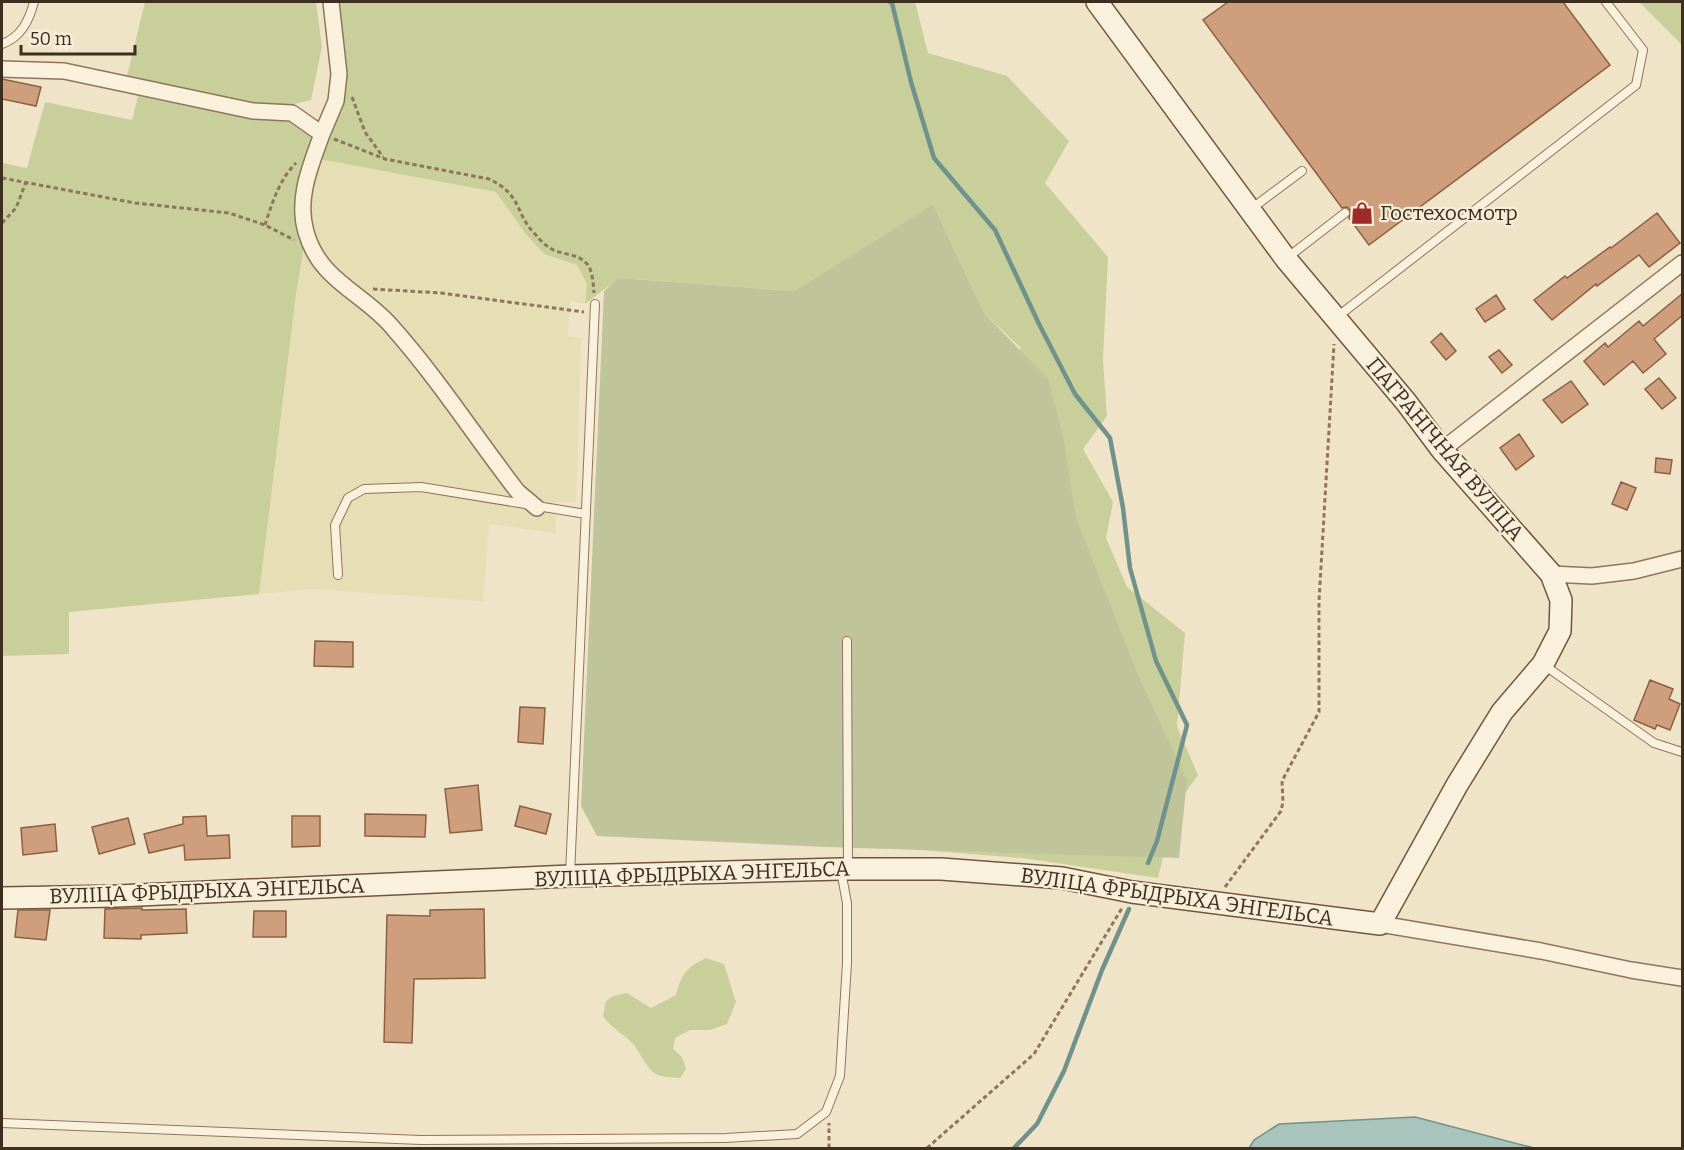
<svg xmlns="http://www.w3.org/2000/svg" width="1684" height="1150" viewBox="0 0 1684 1150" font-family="Bitter,serif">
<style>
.farmland{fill:#e6deb5}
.green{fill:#c9cf9b}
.cemetery{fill:#bfc49a}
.water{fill:#a9c4bc;stroke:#6f938a;stroke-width:1.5}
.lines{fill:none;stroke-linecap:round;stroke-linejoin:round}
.stream{stroke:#6f938a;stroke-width:4.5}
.building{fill:#cf9f7d;stroke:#8d5f41;stroke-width:1.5}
.lane-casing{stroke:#8d765c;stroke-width:10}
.street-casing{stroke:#8d765c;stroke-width:18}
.secondary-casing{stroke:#6f573f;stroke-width:24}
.path{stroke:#8d765c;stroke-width:3;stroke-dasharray:4.5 3;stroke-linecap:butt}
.lane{stroke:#faf1dc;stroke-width:8}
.street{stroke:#faf1dc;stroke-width:15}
.secondary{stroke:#faf1dc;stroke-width:21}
.labels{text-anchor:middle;stroke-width:4.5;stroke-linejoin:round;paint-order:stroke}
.poi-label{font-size:21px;fill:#3d2e20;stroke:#f7eed8;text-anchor:start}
.street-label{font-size:21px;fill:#3d2e20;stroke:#f7eed8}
</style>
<rect width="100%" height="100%" fill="#f0e4c8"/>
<path class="farmland" d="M319 159 496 192 525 233 544 254 577 265 587 284 585 304 570 301 568 336 581 338 576 502H555L556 533 489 524 483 601 311 589 259 594 296 294Z"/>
<path class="green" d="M145 2H316L322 47 311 100 286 106 249 105 127 76Z
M331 2H915L928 53 1007 76 1069 141 1045 183 1108 257 1103 360 1107 416 1083 449 1113 502 1106 538 1127 587 1185 633 1177 726 1198 775 1175 807 1158 878 1022 858 718 834 996 381 1021 348 984 313 933 204 794 291 619 278 585 304 587 284 577 265 544 254 525 233 496 192 319 159 296 294 259 594 69 612V654L2 656V163L27 168 45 102 132 120 138 96 250 118 328 120 337 57Z
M1639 2H1682V45Z
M706 958 724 964 736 1002 727 1024 710 1030H690L675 1038 673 1049 682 1057 686 1069 680 1078C671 1077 660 1078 653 1072 645 1065 640 1053 634 1045 624 1034 611 1028 603 1016L606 1001 613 996 627 993 651 1008 676 995C682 973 686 968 706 958Z"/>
<path class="cemetery" d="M933 204 984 313 1048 379 1063 436 1076 518 1137 673 1187 780 1179 858 826 847 597 836 581 806 604 291 618 278 794 291Z"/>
<path class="water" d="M1415 1117 1534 1148H1249L1254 1140 1279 1124Z"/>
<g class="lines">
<path class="stream" d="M890 2 892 3 911 82 934 158 995 230 1039 324 1075 394 1110 438 1123 508 1130 568 1156 661 1187 725 1157 841 1148 863
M1014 1148 1037 1124 1064 1071 1102 970 1129 909"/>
</g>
<path class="building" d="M1228 2H1563L1610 65 1369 245 1349 218 1350 210 1347 207 1342 208 1203 20Z
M2 79 41 87 36 106 2 99Z
M1657 213 1680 243 1649 267 1639 255 1597 286 1596 284 1552 320 1534 300 1565 276 1567 278 1610 247 1611 248Z
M1683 293V315L1654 339 1666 354 1643 373 1633 361 1604 385 1584 361 1605 343 1608 347 1639 321 1643 326Z
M1496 295 1505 309 1485 322 1476 309Z
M1441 333 1456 351 1446 360 1431 342Z
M1499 350 1512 365 1502 373 1489 357Z
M1659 378 1676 398 1662 409 1645 389Z
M1571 381 1588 404 1562 423 1543 400Z
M1519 434 1534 456 1516 470 1500 448Z
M1656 458 1672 460 1670 474 1655 472Z
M1621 482 1636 488 1627 510 1612 504Z
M315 641 353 642V667L314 666Z
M1650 680 1673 689 1669 699 1680 704 1670 730 1657 725 1655 729 1634 720Z
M520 707 545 708 543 744 518 742Z
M478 785 482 830 450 833 445 789Z
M520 806 551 814 546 834 515 826Z
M365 814 426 815 425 837 365 836Z
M206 816 207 836 229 835 230 858 185 860 184 845 149 853 144 834 183 824V817Z
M292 816H320V846L292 847Z
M128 818 135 844 99 854 92 827Z
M55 824 57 851 23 855 21 828Z
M142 908V910L186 909 187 933 141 935V939L104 938 105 909Z
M484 909 485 978 414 979 412 1043 384 1042 387 915 430 916V910Z
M18 910H50L46 940 15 937Z
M254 911H286V937H253Z"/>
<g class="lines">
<g class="lane-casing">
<path id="lane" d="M2 44C21 37 29 21 34 2
M1251 209 1302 171
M1287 258 1345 213
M1337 317 1636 85 1643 50 1606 2
M338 575 335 525 348 498 364 489 421 487 586 514
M847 641 848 867
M1544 665 1654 743 1682 752
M570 875 595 304
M2 1123 421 1140 725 1138 797 1134 826 1112 840 1076 847 963V903L841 871"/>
</g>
<g class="street-casing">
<path id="street" d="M2 69 64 71 253 111 292 113 322 134 336 101 339 74 331 2
M322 134C311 165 296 198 306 232 320 282 363 292 393 328 439 380 476 438 518 492L537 508
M1442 450 1682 263
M1551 574 1592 576 1634 571 1682 559
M1380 924 1541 951 1631 970 1682 978"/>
</g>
<g class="secondary-casing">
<path id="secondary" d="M2 898 117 896 570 876 841 869H941L1062 878 1132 892 1380 924 1457 785 1502 712 1543 664 1560 631 1561 600 1551 574 1442 450 1406 402 1286 259 1097 2"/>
</g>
<path class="path" d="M352 97 365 132 383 157
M334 139 385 159 489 179C524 196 514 214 536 235 540 240 545 245 550 248 561 255 576 253 585 262 593 268 593 284 594 293
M2 178 135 203 229 213 265 225 294 240
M2 223 16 208 26 182
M265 225C272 203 279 180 296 163
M373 289 441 293 584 312
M1225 887 1281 811 1283 802 1282 781 1319 712V601L1334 344
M829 1148V1123
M927 1148 1034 1054 1122 908"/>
<use href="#lane" class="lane"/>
<use href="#street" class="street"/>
<use href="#secondary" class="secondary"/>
</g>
<defs>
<g id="shop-bare" transform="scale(1.8)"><path d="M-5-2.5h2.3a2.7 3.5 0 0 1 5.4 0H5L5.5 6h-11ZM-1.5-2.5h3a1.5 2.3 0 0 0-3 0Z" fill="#9e2a2b" stroke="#f7eed8" stroke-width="2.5" paint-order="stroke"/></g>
</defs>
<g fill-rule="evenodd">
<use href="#shop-bare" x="1362" y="213"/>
</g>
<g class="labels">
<g class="poi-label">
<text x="1380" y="220">Гостехосмотр</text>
</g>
<g class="street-label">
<text transform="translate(1445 449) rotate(50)" y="7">ПАГРАНІЧНАЯ ВУЛІЦА</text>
<text transform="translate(692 874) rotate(-2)" y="7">ВУЛІЦА ФРЫДРЫХА ЭНГЕЛЬСА</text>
<text transform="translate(207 891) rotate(-2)" y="7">ВУЛІЦА ФРЫДРЫХА ЭНГЕЛЬСА</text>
<text transform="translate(1177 897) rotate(8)" y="7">ВУЛІЦА ФРЫДРЫХА ЭНГЕЛЬСА</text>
</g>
</g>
<rect width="1684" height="1150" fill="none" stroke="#3d2e20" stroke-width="6"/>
<path d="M21 45v9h114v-9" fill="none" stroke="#3d2e20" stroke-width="3"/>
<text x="30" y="45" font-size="18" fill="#3d2e20" stroke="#f7eed8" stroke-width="4.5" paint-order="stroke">50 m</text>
</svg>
